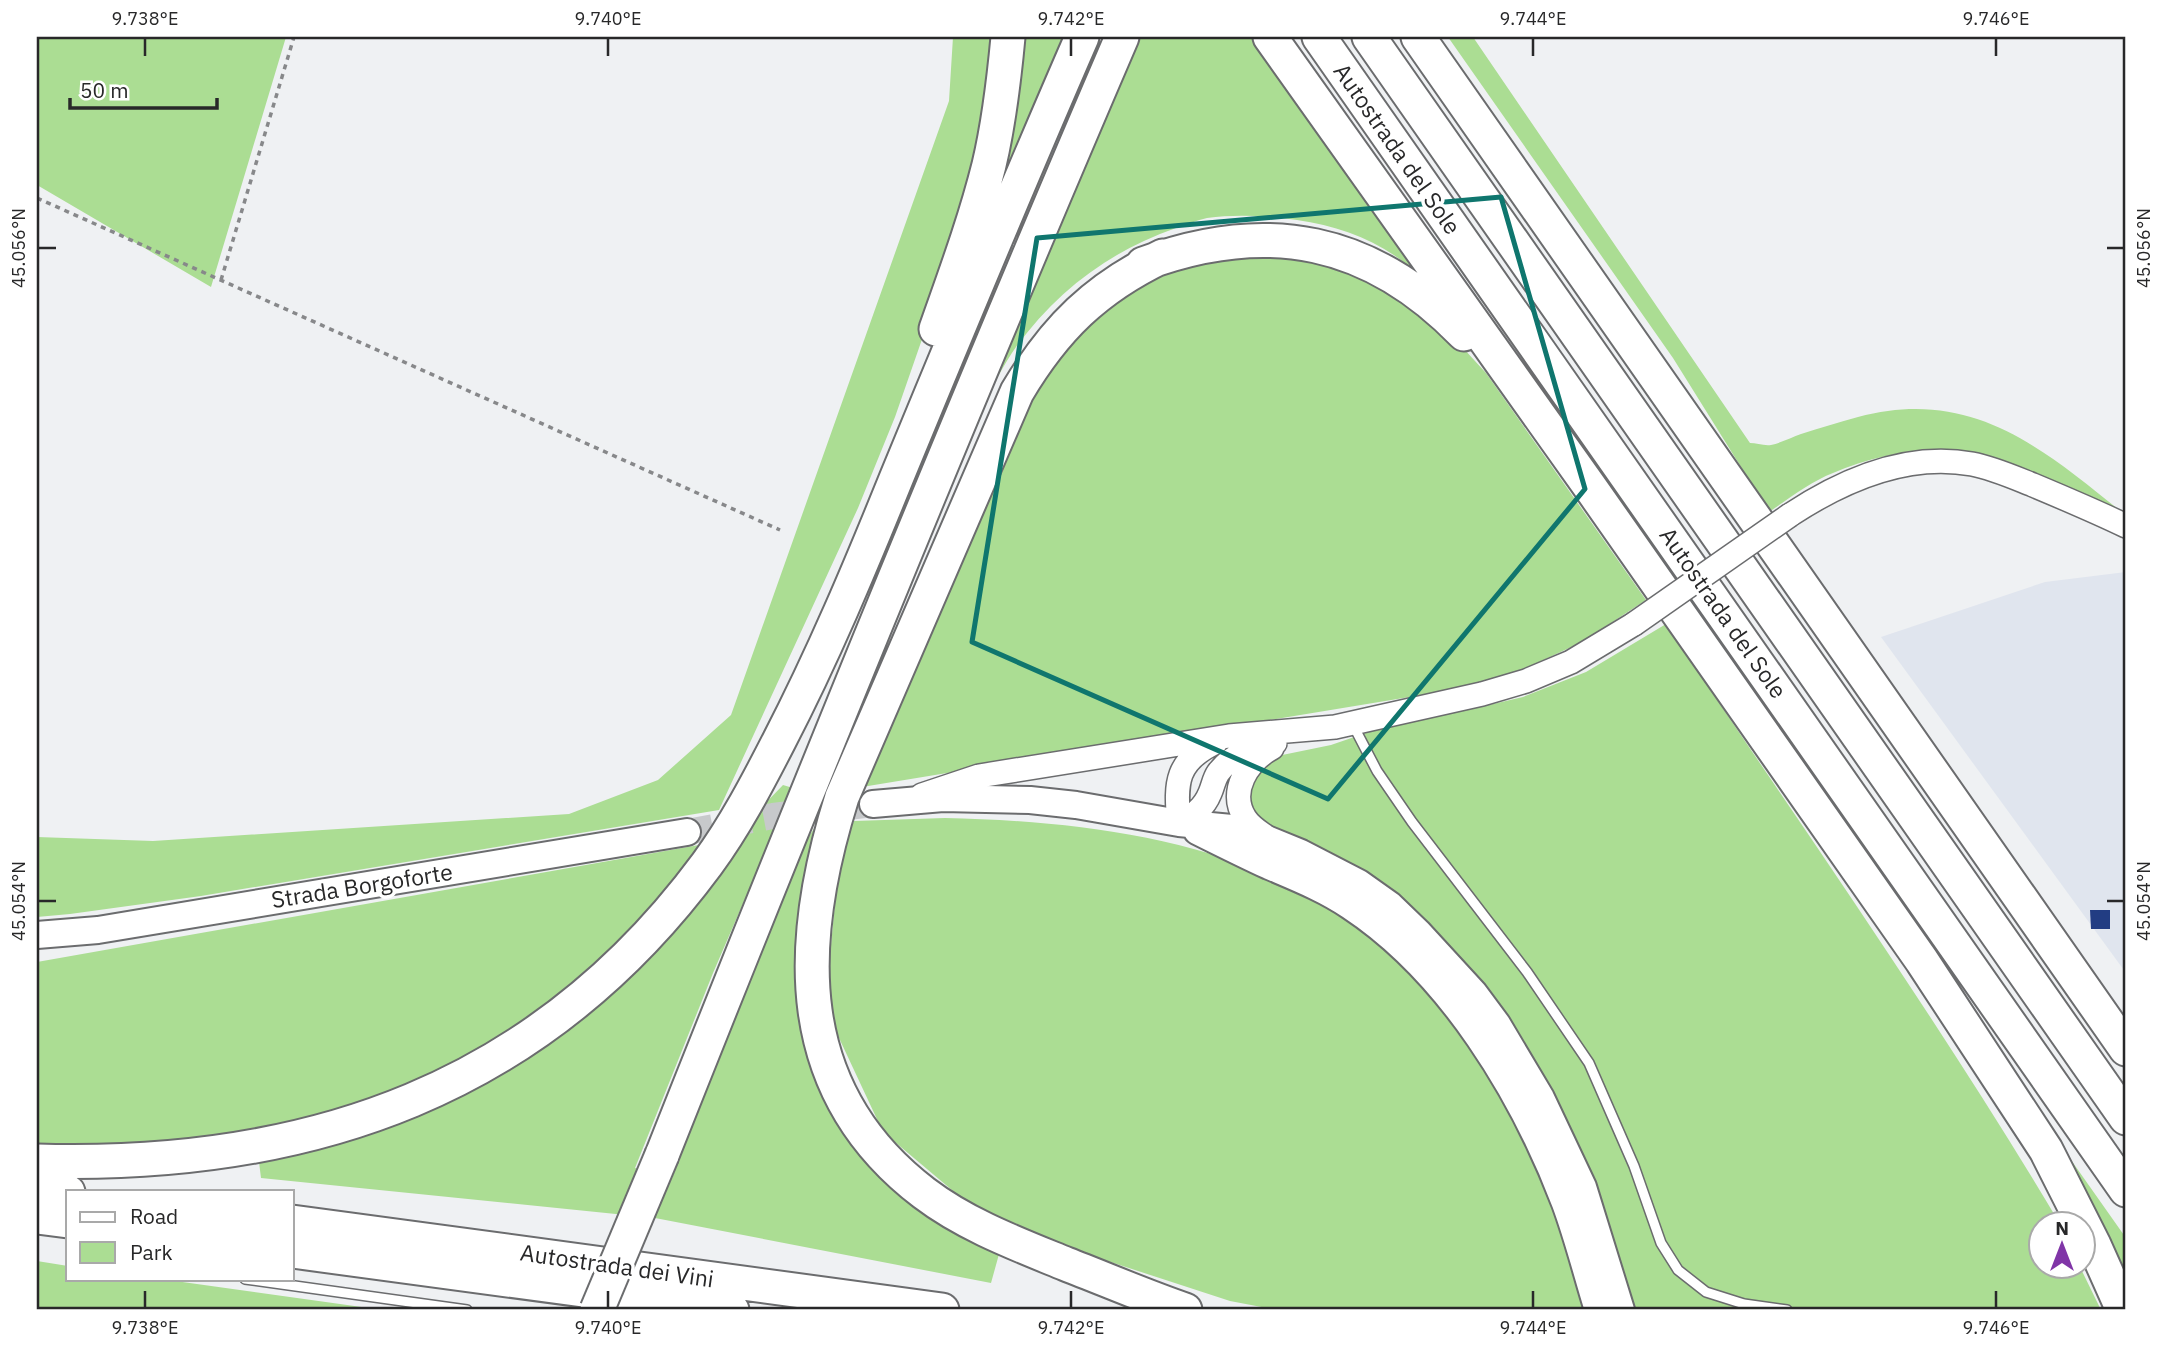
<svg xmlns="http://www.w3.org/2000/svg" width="2163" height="1347" viewBox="0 0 2163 1347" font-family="'IBM Plex Sans',sans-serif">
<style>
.built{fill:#e0e5ee}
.green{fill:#abdd93}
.building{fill:#223d83}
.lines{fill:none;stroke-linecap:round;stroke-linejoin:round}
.secondary-tunnel{stroke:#c7c9cb;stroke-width:26;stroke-dasharray:26 13;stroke-linecap:butt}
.service-casing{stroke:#6b6c6e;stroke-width:12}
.tertiary-casing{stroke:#6b6c6e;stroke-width:26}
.secondary-casing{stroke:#6b6c6e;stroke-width:30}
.motorway-casing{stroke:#6b6c6e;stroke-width:37}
.path{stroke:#87888a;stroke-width:3.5;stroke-dasharray:5 5;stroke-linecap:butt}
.service{stroke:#fff;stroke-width:9}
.tertiary{stroke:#fff;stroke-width:23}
.secondary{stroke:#fff;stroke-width:26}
.motorway{stroke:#fff;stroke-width:33}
.tertiary-bridge-casing{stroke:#6b6c6e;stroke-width:26;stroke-linecap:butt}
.motorway-bridge-casing{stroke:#6b6c6e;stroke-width:37;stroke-linecap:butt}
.tertiary-bridge{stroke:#fff;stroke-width:23}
.motorway-bridge{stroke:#fff;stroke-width:33}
.marked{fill:none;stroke:#0f766e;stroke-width:5;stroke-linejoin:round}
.ticks{fill:none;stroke:#282829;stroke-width:2.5}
.labels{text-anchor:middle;stroke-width:7;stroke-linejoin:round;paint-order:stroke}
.street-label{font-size:23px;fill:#282829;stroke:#fff}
.neatline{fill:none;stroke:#282829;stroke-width:2.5}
.ticks-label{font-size:18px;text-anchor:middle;fill:#282829}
</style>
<rect width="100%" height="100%" fill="#eff1f3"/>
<path class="built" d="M2126 572V973L1881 637 2045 582Z"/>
<path class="green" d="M37 37H286L211 287 37 185Z
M953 37H997L981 141 928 322 895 417 858 508 719 810 201 896 70 914 37 917V837L153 841 569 814 658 780 731 715 949 101Z
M1021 37H1065L980 238Z
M1137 37H1258L1425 281C1390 245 1346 227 1297 220 1268 216 1237 214 1207 218 1197 220 1186 225 1176 228 1110 251 1058 290 1016 347 1004 364 994 384 984 402Z
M1448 37H1473L1750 443C1756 443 1764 446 1771 445 1781 443 1792 437 1801 434 1820 428 1839 422 1858 417 1971 387 2041 447 2123 513 2077 493 2029 466 1980 454 1933 444 1877 454 1833 473 1810 482 1790 498 1769 512L1673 358Z
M1291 251 1365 271 1453 337 1486 373 1646 600 1582 642 1524 669 1458 689 862 787 1033 388 1053 358 1112 298 1196 259Z
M1666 624C1799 823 1938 1019 2060 1224H2040V1266L2080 1267 2101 1310H1633L1560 1111 1261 826C1245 794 1244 787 1267 758L1331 745 1395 723 1463 711 1523 697 1586 672Z
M783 785 793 788 713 973 635 1168 672 1178 727 1029 794 860 832 800 816 855 831 1097 1001 1247 991 1283 655 1218 261 1178 259 1162 329 1146 403 1122 475 1086 578 1020 627 978 683 917 753 816Z
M945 818C1093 821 1261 843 1380 940 1463 1007 1526 1130 1561 1229 1570 1255 1576 1283 1584 1310H1278L1230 1301 1040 1239 978 1212 883 1132 825 1008 840 850 854 821Z
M699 845 660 896 612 947 553 999 487 1044 420 1081 284 1128 141 1147 37 1145V962Z
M2059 1143 2126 1238V1287Z
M37 1261 68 1266V1279H161L383 1310H37Z"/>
<path class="building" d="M2090 910H2110V929H2091Z"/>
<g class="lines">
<path class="secondary-tunnel" d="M687 832 773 816 873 804"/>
<g class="service-casing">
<path id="service" d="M1353 725 1377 771 1412 822 1527 972 1589 1063 1634 1166 1661 1243 1678 1270 1706 1292 1744 1304 1787 1310
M245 1279 467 1310"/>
</g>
<g class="tertiary-casing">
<path id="tertiary" d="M1790 515C1843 480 1907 452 1972 464 1993 468 2013 477 2033 485 2064 498 2095 511 2126 526
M1216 742C1176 761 1175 782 1179 823 1193 816 1204 808 1210 793 1213 786 1214 779 1218 773 1232 754 1254 747 1275 743
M922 795 979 776 1229 736 1335 727 1482 694 1526 681 1571 662 1634 624
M1265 836C1258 831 1250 826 1245 818 1228 791 1248 761 1272 748"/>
</g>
<g class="secondary-casing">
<path id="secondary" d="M873 804 943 798 1030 800 1076 805 1179 823 1242 829 1301 853 1359 883 1390 905 1418 932 1474 993 1497 1024 1541 1098 1583 1187 1621 1310
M1197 831C1221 843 1245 855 1269 866 1297 878 1325 889 1350 906 1450 972 1523 1093 1565 1203 1578 1238 1587 1275 1598 1310
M37 935 98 930 687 832"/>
</g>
<g class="motorway-casing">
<path id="motorway" d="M1270 37 1590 487 1922 961 2046 1150 2094 1245 2123 1310
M1319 37 2126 1190
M1369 37 2126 1118
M1418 37 2126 1049
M1163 256C1096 288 1055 328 1017 392L842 797C796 943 789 1090 924 1193 966 1225 1017 1244 1066 1264 1105 1279 1144 1296 1185 1310
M1143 264C1267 218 1371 238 1464 334
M936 329C955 275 975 221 989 165 999 123 1004 80 1008 37
M662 1155C811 780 963 407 1122 37
M37 1161C310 1169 540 1090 707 864 735 826 758 782 779 741 823 656 860 568 896 479 957 331 1018 184 1082 37
M37 1187 68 1192
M37 1217 68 1221
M292 1222 942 1310
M292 1251 732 1310"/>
</g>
<path class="path" d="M37 198 780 530
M221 280 294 37"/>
<use href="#service" class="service"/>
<use href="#tertiary" class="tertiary"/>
<use href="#secondary" class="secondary"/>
<use href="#motorway" class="motorway"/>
<g class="tertiary-bridge-casing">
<path id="tertiary-bridge" d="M1634 624 1790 515"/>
</g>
<g class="motorway-bridge-casing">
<path id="motorway-bridge" d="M597 1310 662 1155"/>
</g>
<use href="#tertiary-bridge" class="tertiary-bridge"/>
<use href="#motorway-bridge" class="motorway-bridge"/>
</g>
<path class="marked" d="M1501 197 1585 489 1328 799 972 642 1037 238Z"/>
<path class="ticks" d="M145 38V56M608 38V56M1071 38V56M1533 38V56M1996 38V56M38 248H56M2107 248H2124M38 901H56M2107 901H2124M145 1291V1308M608 1291V1308M1071 1291V1308M1533 1291V1308M1996 1291V1308"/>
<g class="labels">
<g class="street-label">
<text transform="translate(1397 149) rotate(55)" y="8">Autostrada del Sole</text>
<text transform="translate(1723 613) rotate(55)" y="8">Autostrada del Sole</text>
<text transform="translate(362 886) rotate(-9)" y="8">Strada Borgoforte</text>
<text transform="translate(617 1266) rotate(8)" y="8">Autostrada dei Vini</text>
</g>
</g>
<rect width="2163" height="1347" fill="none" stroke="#ffffff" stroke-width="77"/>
<rect x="66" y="1190" width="228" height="91" fill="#ffffff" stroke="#a9a9a9" stroke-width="2"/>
<rect x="80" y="1212" width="35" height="10" fill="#ffffff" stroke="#a9a9a9" stroke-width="2"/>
<text x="130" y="1224" font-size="21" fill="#282829">Road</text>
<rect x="80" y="1242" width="35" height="21" fill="#abdd93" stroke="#a9a9a9" stroke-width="2"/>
<text x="130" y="1260" font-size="21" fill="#282829">Park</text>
<g transform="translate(2062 1245)"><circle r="33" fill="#ffffff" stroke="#a9a9a9" stroke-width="2"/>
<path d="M0-5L12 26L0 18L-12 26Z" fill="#8035a7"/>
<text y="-10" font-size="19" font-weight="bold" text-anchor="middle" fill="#282829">N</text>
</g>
<path d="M70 98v10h147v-10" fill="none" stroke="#282829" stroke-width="3.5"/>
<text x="80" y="98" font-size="21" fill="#282829" stroke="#ffffff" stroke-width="5" paint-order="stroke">50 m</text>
<rect x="38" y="38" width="2086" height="1270" class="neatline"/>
<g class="ticks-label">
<text x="145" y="25">9.738°E</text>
<text x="608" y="25">9.740°E</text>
<text x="1071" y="25">9.742°E</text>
<text x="1533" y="25">9.744°E</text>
<text x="1996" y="25">9.746°E</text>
<text transform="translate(19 248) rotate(-90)" y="6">45.056°N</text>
<text transform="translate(2144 248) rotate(-90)" y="6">45.056°N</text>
<text transform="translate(19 901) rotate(-90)" y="6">45.054°N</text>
<text transform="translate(2144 901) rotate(-90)" y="6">45.054°N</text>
<text x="145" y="1334">9.738°E</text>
<text x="608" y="1334">9.740°E</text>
<text x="1071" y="1334">9.742°E</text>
<text x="1533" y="1334">9.744°E</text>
<text x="1996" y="1334">9.746°E</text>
</g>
</svg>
